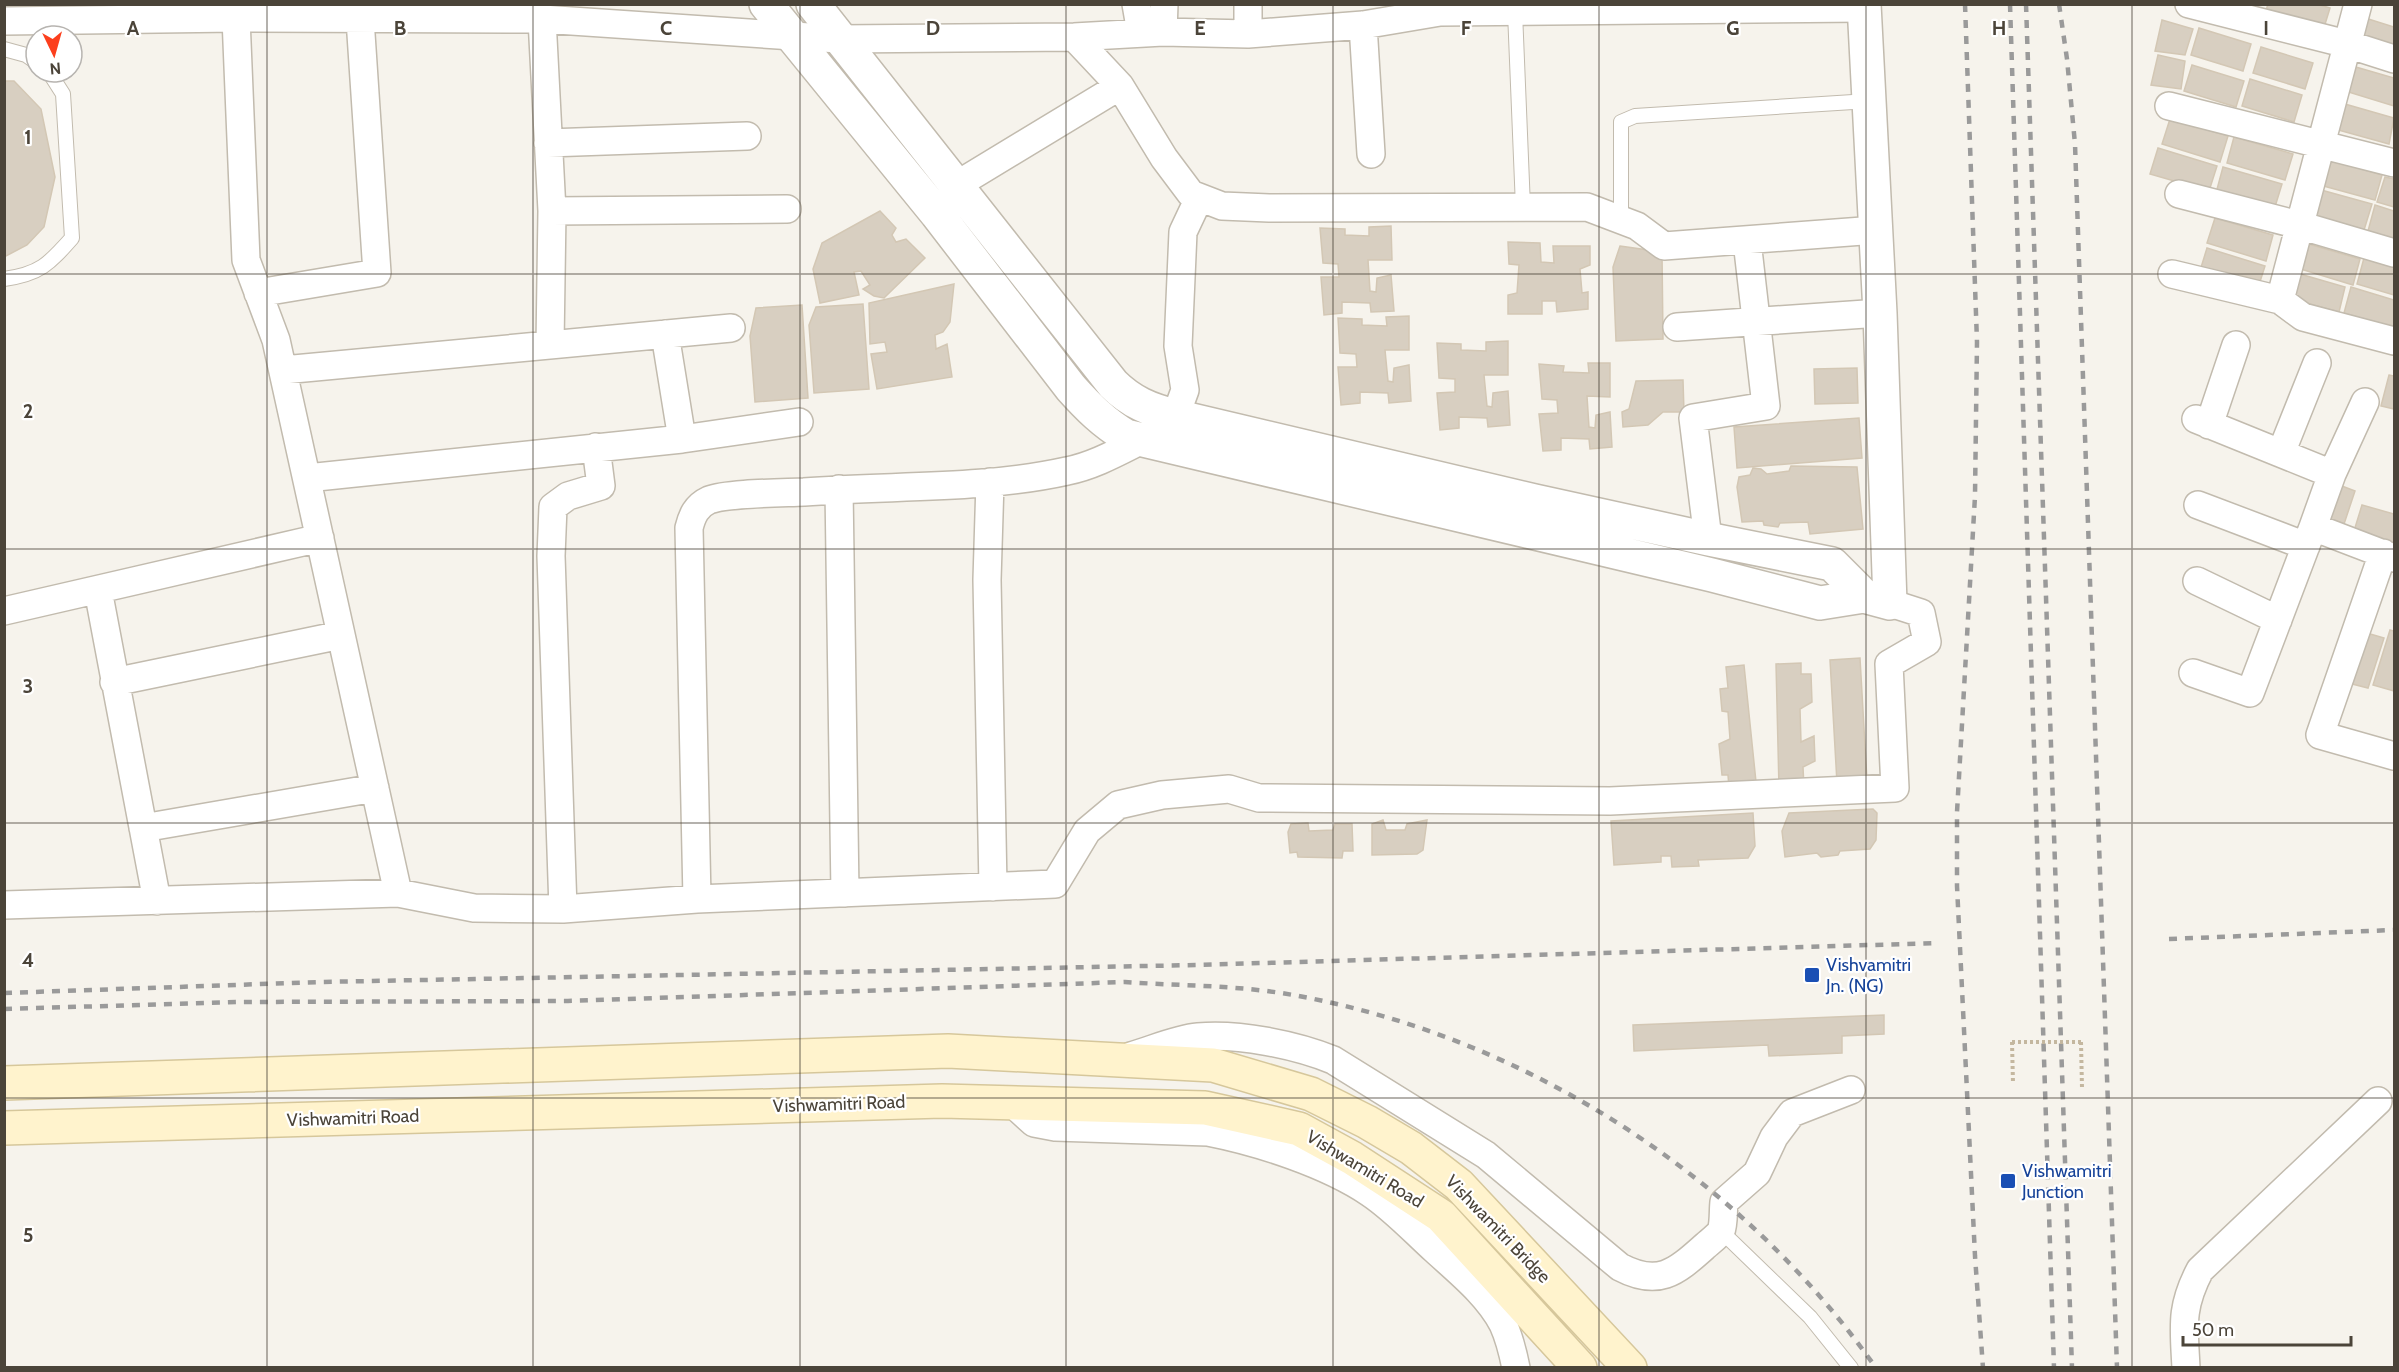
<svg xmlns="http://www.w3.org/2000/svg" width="2399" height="1372" viewBox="0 0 2399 1372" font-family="Cabin,sans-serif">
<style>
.building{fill:#d8cfc1;stroke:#d3c7b4;stroke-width:1.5}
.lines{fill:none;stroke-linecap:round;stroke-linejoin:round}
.service-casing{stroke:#c2bbae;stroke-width:16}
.minor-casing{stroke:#c2bbae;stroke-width:30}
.tertiary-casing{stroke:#c2bbae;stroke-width:36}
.secondary-casing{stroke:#d6c79b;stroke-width:36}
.path{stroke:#c4b79f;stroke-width:4;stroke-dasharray:3 3;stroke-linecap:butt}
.service{stroke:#fff;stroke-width:14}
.minor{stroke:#fff;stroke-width:27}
.tertiary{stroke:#fff;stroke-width:33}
.secondary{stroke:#fff3cd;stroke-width:33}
.rail{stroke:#9a9a9a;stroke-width:4.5;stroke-dasharray:8 8;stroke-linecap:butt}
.path-bridge{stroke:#c4b79f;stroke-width:4;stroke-dasharray:3 3;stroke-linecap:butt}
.grid{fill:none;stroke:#4b4439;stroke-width:1.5;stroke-opacity:0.55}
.transit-dot{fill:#1a4fb4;stroke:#fff;stroke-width:2}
.labels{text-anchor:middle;stroke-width:4.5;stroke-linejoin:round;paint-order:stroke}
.transit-label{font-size:18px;fill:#164399;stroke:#fff;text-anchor:start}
.street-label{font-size:18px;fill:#4b4439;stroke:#fff}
.grid-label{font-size:20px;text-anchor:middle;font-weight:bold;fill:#4b4439;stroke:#fff;stroke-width:4.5;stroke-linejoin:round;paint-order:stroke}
</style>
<rect width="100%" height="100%" fill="#f6f3ec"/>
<path class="building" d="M2268 4H2317L2330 8 2322 34 2264 17Z
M2362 17 2394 27V55L2354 43Z
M2162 20 2193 29 2185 55 2155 51Z
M2199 28 2251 44 2243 71 2191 55Z
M2261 47 2313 63 2305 89 2253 73Z
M2158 55 2185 61 2181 89 2151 85Z
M2192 65 2244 81 2236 107 2184 91Z
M2349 65 2394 78V106L2342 90Z
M2250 79 2302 95 2294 122 2242 106Z
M4 81H14L41 109 55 177 44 227 27 245 4 257Z
M2338 102 2394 118 2389 144 2331 128Z
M2170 119 2228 136 2220 162 2162 144Z
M2234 137 2293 154 2285 180 2227 163Z
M2158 148 2217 166 2209 191 2150 174Z
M2324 158 2382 175 2375 200 2316 184Z
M2223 167 2282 184 2274 210 2216 193Z
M2385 177 2394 179V207L2377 202Z
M2314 188 2372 204 2364 230 2306 213Z
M2375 205 2394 211V239L2368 231Z
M880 211 896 228 892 235 896 242 906 239 925 258 884 298 874 296 863 289 870 285 861 271 854 272 859 295 820 303 813 269 822 243Z
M2215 218 2273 235 2266 261 2207 243Z
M1391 226 1392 260H1368L1370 291 1376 292 1377 278 1391 275 1394 311 1371 312 1370 303 1342 302V313L1324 315 1321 277H1339L1338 264 1323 263 1320 228 1345 229V235L1369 236V227Z
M1508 242 1540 243 1541 262 1554 263 1553 246H1590V265L1580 269 1582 293 1588 292V309L1557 312 1556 301H1542V314H1508V295L1517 293 1519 265 1509 264Z
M2302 242 2360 259 2353 285 2294 267Z
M1620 246 1662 252 1663 339 1616 341 1613 267Z
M2207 248 2265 266 2257 291 2199 274Z
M2364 258 2394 267V295L2357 284Z
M2300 274 2345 287 2339 312 2292 299Z
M954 284 950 322 943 332 935 335 936 349 947 344 952 377 877 389 871 354 887 352 885 342 870 344 869 303Z
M2351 287 2394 300V328L2344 313Z
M863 304 869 389 814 393 809 325 816 307Z
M802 305 808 398 755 402 750 336 756 308Z
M1409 316V350H1385L1388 381 1393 382 1394 368 1409 365 1411 401 1389 403 1388 393 1360 392V403L1341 405 1338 367H1357L1356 354 1340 353 1338 318 1362 319V325L1387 326 1386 317Z
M1508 341V375H1484L1487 406 1492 407 1493 393 1508 391 1510 425 1488 427 1487 418 1459 417V428L1440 430 1437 393 1455 392V379L1439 378 1437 343 1461 344V350L1486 351V342Z
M1588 363H1610V397L1587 396 1589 427 1595 428 1596 415 1610 412 1612 447 1590 449 1589 439 1561 438V450L1543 451 1539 414 1558 413 1557 400 1542 399 1539 364 1564 366 1563 372 1589 373Z
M1857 368 1858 403 1815 404 1814 369Z
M2389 375 2394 376V409L2381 406Z
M1683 380 1684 412H1663L1648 425 1623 427 1622 412 1629 409 1636 381Z
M1859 418 1862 458 1737 468 1734 427Z
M1791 466 1857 467 1863 529 1810 534 1808 522 1780 523 1778 527 1764 525 1763 521 1742 522 1737 487 1739 477 1750 475 1753 468 1761 469 1767 474 1789 471Z
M2334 483 2355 491 2344 524 2322 516Z
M2362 505 2394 514V543L2354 531Z
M2390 630 2394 631V691L2373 685Z
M2360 631 2384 638 2368 688 2344 682Z
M1860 658 1867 781 1837 783 1830 660Z
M1801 663V674H1811L1812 702 1800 709 1801 742 1814 736 1815 761 1803 767 1804 788H1779L1776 664Z
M1744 665 1756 782 1729 788 1728 775H1722L1719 744 1730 739 1728 712 1722 711 1720 689 1728 688 1726 667Z
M1873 809 1877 813 1876 840 1870 849 1840 851 1838 855 1821 857 1817 853 1785 857 1782 831 1789 813Z
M1753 813 1755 846 1748 858 1698 860 1699 866 1672 867 1671 856H1661V862L1614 865 1611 821Z
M1383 820 1386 830H1405L1407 824 1427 820 1423 850 1417 854 1372 855V824Z
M1308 823 1309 831 1333 830 1335 824H1352L1353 851H1343L1342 858 1298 857 1297 852 1290 853 1288 832 1291 824Z
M1884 1015V1034L1842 1036V1053L1769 1056 1768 1045 1634 1051 1633 1025Z"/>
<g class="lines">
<g class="service-casing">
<path id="service" d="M1515 12 1523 207
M4 49 26 55 36 62
M1621 219V122L1635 116 1869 101
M4 279C40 274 49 264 72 238L63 94 49 72
M1721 1231 1810 1317 1851 1368"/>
</g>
<g class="minor-casing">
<path id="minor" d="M1136 4 1141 33
M1248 4V34
M2189 4 2347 44 2394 59
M236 18 246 260 276 340 398 893
M542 19 552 211 787 209
M4 21 236 18 542 19 838 39 1074 37 1163 32 1248 34 1363 25 1440 12 1864 8
M1363 25 1371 154
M1163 32 1164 4
M1074 37 1120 86 1164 158 1191 194 1222 206 1269 208 1587 207 1637 226 1664 246 1876 230
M2169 106 2394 163
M548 143 747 136
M955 186 1120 86
M2179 194 2299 225 2394 253
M2172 274 2280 300 2303 317 2394 341
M258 293 377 273 360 19
M2280 300 2358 4
M1677 327 1880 313
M665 334 682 439
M550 345 552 211
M283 370 731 328
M2196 419 2332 474
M2209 425 2236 345
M1169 434 1185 390 1178 346 1183 232 1199 198
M2281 453 2317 363
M307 478 682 439 799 422
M990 482 987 580 993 887
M839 489 845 893
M2198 505 2306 546
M2313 527 2332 474 2365 402
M1708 539 1693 418 1766 406 1747 241
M2383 553 2320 735 2394 756
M2197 581 2278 620
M98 590 157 901
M4 611 320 538
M2193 673 2250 693 2313 527 2394 558
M114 682 341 635
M143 828 375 788
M697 899 689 528C692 516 696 506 709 500 727 493 782 493 804 492 891 485 981 490 1067 471 1093 466 1118 452 1142 440
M4 905 398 893 474 908 563 909 697 899 1055 884 1087 831 1118 805 1162 795 1229 789 1259 798 1610 801 1895 788 1889 664 1927 642 1921 613 1890 603
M563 909 551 556 553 507 568 496 601 486 596 447
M1131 1056C1152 1050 1176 1039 1198 1037 1238 1033 1296 1045 1333 1060L1486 1155 1620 1267C1658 1287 1675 1273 1704 1247 1708 1243 1718 1236 1721 1231 1724 1224 1723 1210 1724 1202L1757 1173 1774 1137 1792 1113 1851 1090
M1012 1103 1034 1123 1055 1127 1208 1132C1259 1142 1327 1164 1370 1193 1394 1209 1414 1231 1435 1250 1459 1272 1488 1295 1503 1324 1509 1337 1513 1353 1516 1368
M2186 1368C2184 1327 2180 1308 2200 1270L2378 1101"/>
</g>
<g class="tertiary-casing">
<path id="tertiary" d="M766 4 937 214 1071 388C1088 407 1104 423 1126 436L1712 575 1820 603 1864 596 1890 603 1880 313 1864 4
M813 4 1113 384C1131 402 1150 410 1175 416L1535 501 1708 539 1832 564 1864 596"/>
</g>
<g class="secondary-casing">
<path id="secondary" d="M4 1083 948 1051 1213 1065 1311 1094 1367 1122 1411 1148 1459 1185 1630 1368
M4 1128 942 1101 1205 1108 1299 1129 1352 1158 1441 1216 1580 1368"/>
</g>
<path class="path" d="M2012 1042 2013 1083
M2081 1042 2082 1088"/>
<use href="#service" class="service"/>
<use href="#minor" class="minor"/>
<use href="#tertiary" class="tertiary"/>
<use href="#secondary" class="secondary"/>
<path class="rail" d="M1965 4 1977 342 1975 496 1957 812V886L1975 1256 1983 1368
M2010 4 2054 1368
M2026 4 2072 1368
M2059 4 2067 59 2075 144 2117 1368
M2169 939 2394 930
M4 993 320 982 1196 965 1939 943
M4 1009 239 1002 568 1001 1125 982C1181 986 1238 985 1293 995 1524 1036 1741 1176 1876 1368"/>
<path class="path-bridge" d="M2012 1042H2081"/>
</g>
<path class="grid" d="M267 4V1368M533 4V1368M800 4V1368M1066 4V1368M1333 4V1368M1599 4V1368M1866 4V1368M2132 4V1368M4 274H2394M4 549H2394M4 823H2394M4 1098H2394"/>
<g class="transit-dot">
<rect x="1804" y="967" width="16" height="16" rx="3"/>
<rect x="2000" y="1173" width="16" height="16" rx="3"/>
</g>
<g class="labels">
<g class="transit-label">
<text x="1826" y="971">Vishvamitri<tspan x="1826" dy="21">Jn. (NG)</tspan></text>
<text x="2022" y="1177">Vishwamitri<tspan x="2022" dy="21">Junction</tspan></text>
</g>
<g class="street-label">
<text transform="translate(839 1104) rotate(-2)" y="6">Vishwamitri Road</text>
<text transform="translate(353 1118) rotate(-2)" y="6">Vishwamitri Road</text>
<text transform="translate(1365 1169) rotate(31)" y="6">Vishwamitri Road</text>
<text transform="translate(1498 1229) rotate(46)" y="6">Vishwamitri Bridge</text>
</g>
</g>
<g class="grid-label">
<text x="133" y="35">A</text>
<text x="400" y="35">B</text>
<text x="666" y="35">C</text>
<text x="933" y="35">D</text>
<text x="1200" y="35">E</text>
<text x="1466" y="35">F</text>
<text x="1733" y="35">G</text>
<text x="1999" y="35">H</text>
<text x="2266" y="35">I</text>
<text x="28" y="144">1</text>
<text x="28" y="418">2</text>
<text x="28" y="693">3</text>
<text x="28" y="967">4</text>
<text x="28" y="1242">5</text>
</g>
<rect width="2399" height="1372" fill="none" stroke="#4b4439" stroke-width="12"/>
<g transform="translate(54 54) rotate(175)"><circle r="28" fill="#ffffff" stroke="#b7b4b0" stroke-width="1.5"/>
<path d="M0-4.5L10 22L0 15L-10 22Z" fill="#fc3f1d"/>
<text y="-9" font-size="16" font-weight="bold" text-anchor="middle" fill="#4b4439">N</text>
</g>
<path d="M2183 1336v9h168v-9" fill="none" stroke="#4b4439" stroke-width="3"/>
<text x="2192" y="1336" font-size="18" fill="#4b4439" stroke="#ffffff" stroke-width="4.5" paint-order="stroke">50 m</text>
</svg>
